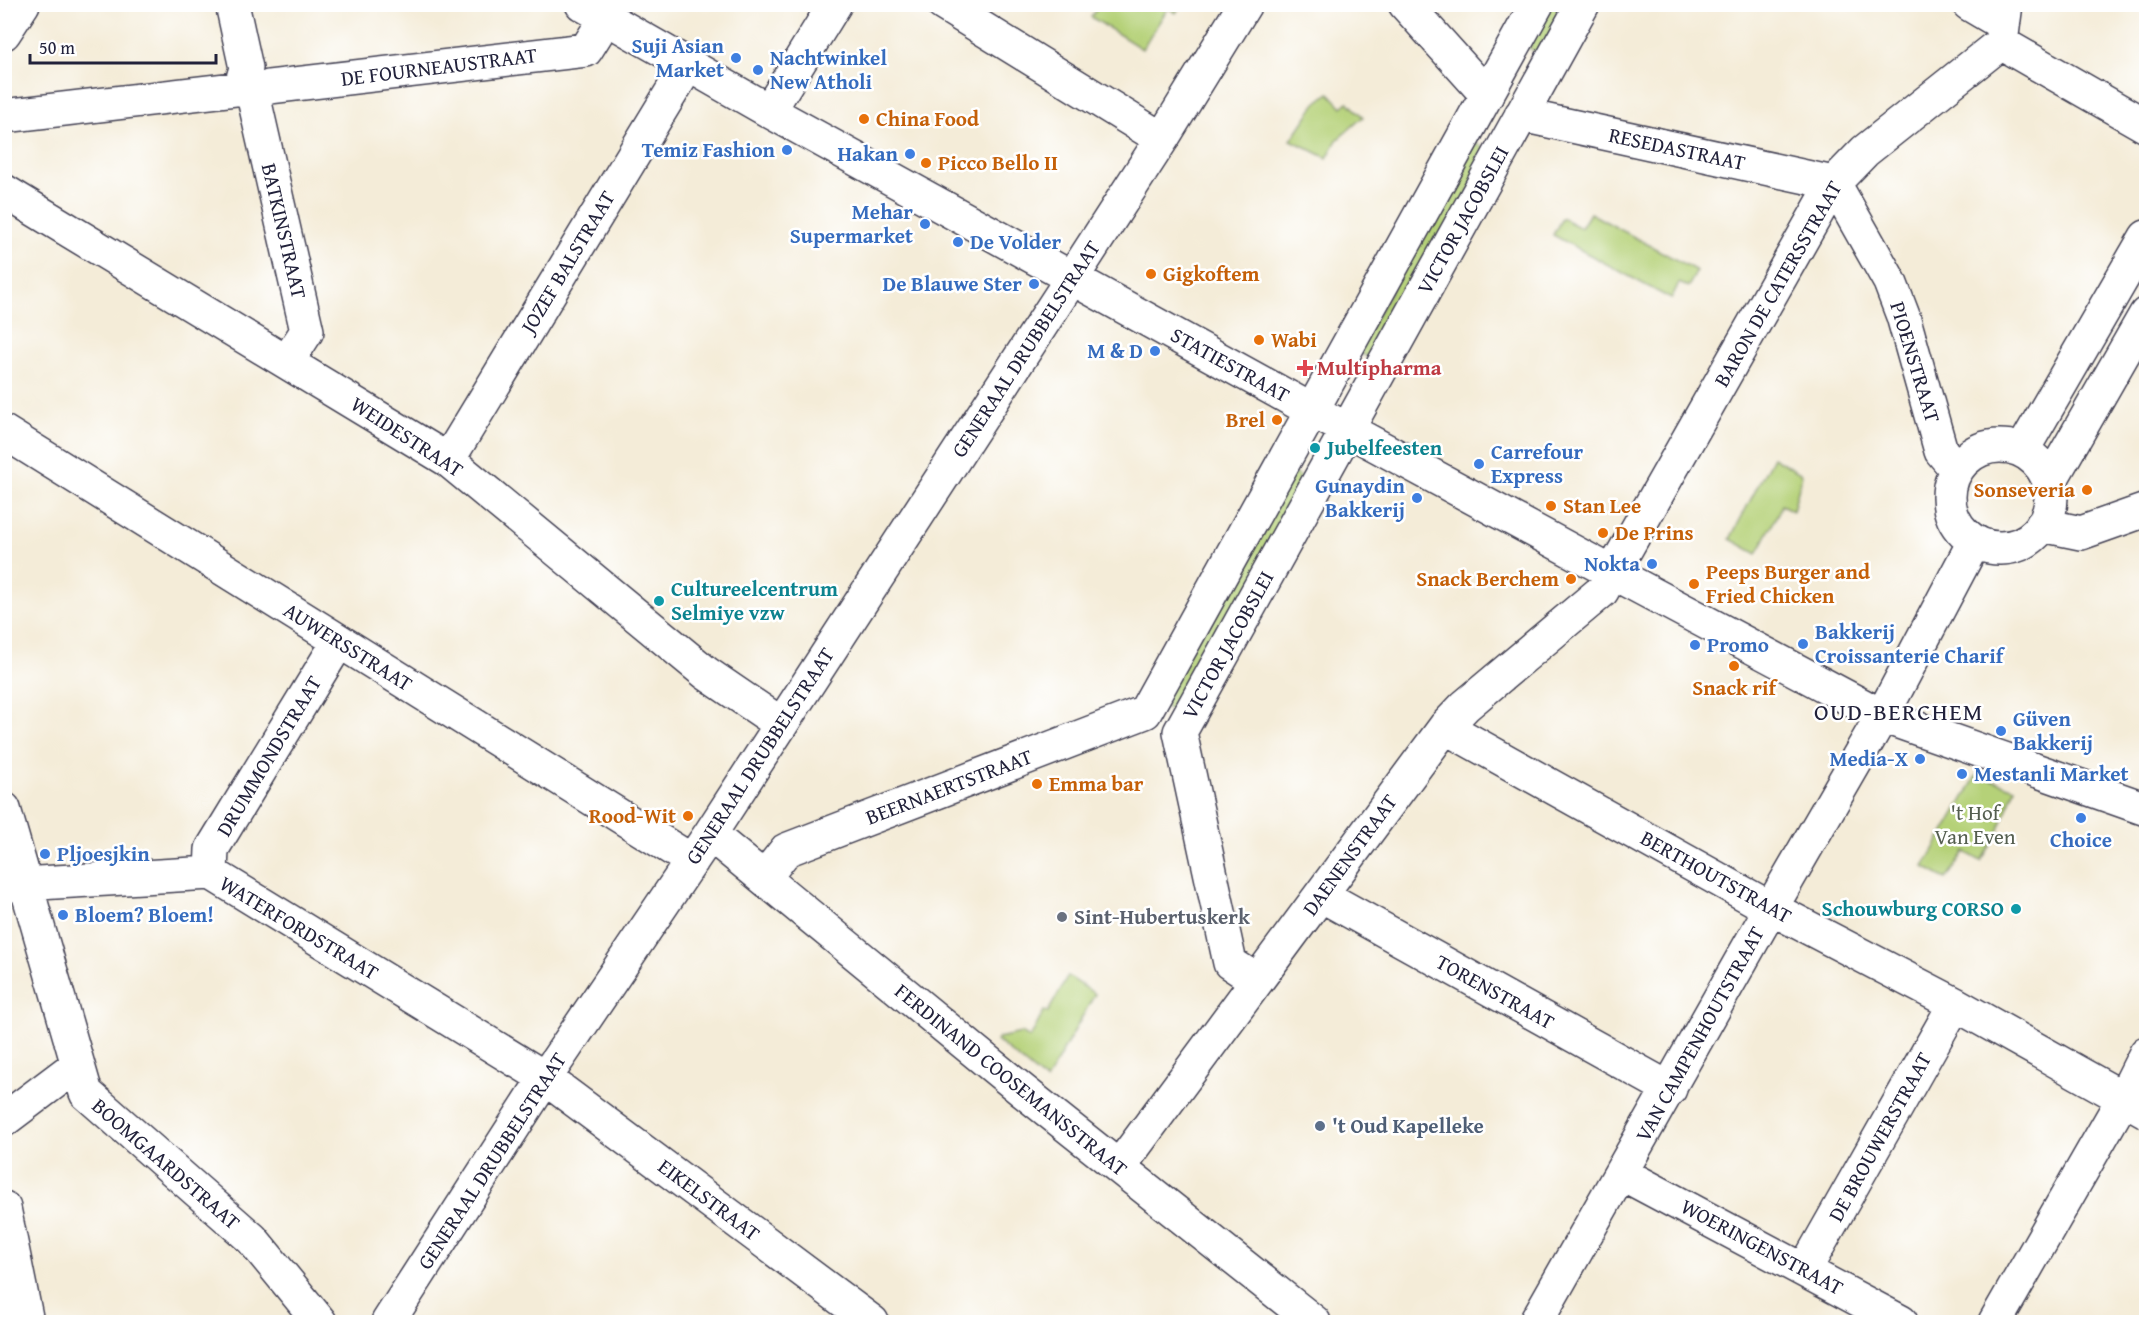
<svg xmlns="http://www.w3.org/2000/svg" width="2151" height="1327" viewBox="0 0 2151 1327" font-family="'Gentium Book Plus',serif">
<style>
.green{fill:#b5d178;stroke:#6c7a5a;stroke-width:1.5}
.lines{fill:none;stroke-linecap:round;stroke-linejoin:round}
.minor-casing{stroke:#424053;stroke-width:36}
.minor{stroke:#fff;stroke-width:33}
.shop-dot{fill:#3f7fe0;stroke:#fff;stroke-width:2}
.food-dot{fill:#e8710a;stroke:#fff;stroke-width:2}
.health-dot{fill:#e0444e;stroke:#fff;stroke-width:2}
.culture-dot{fill:#0f9aa8;stroke:#fff;stroke-width:2}
.worship-dot{fill:#6b7280;stroke:#fff;stroke-width:2}
.service-dot{fill:#5c6f8a;stroke:#fff;stroke-width:2}
.labels{text-anchor:middle;stroke-width:5;stroke-linejoin:round;paint-order:stroke}
.shop-label{font-size:21px;font-weight:bold;fill:#366cbe;stroke:#fff;text-anchor:end}
.street-label{font-size:21px;fill:#22223b;stroke:#fff}
.food-label{font-size:21px;font-weight:bold;fill:#c56008;stroke:#fff;text-anchor:start}
.health-label{font-size:21px;font-weight:bold;fill:#be3a42;stroke:#fff;text-anchor:start}
.culture-label{font-size:21px;font-weight:bold;fill:#0d838f;stroke:#fff;text-anchor:start}
.park-label{font-size:21px;fill:#555f50;stroke:#fff}
.worship-label{font-size:21px;font-weight:bold;fill:#5b616d;stroke:#fff;text-anchor:start}
.service-label{font-size:21px;font-weight:bold;fill:#4e5e75;stroke:#fff;text-anchor:start}
.quarter-label{font-size:24px;letter-spacing:1.5px;fill:#22223b;stroke:#fff}
</style>
<rect width="100%" height="100%" fill="#fff"/>
<filter id="ink" filterUnits="userSpaceOnUse"><feTurbulence type="fractalNoise" baseFrequency=".0167" numOctaves="2"/><feDisplacementMap in="SourceGraphic" scale="12" xChannelSelector="R" yChannelSelector="G"/><feConvolveMatrix kernelMatrix="1 2 1 2 8 2 1 2 1" color-interpolation-filters="sRGB"/></filter>
<filter id="wash" filterUnits="userSpaceOnUse"><feTurbulence type="fractalNoise" baseFrequency=".008" numOctaves="4" result="noise"/><feDisplacementMap in="SourceGraphic" scale="24" xChannelSelector="R" yChannelSelector="G"/><feGaussianBlur stdDeviation="1.35" result="paint"/><feColorMatrix in="noise" values="0 0 0 0 0 0 0 0 0 0 0 0 0 0 0 0 0 1.4 0 .05"/><feComposite in="paint" operator="in"/></filter>
<g filter="url(#wash)">
<rect width="100%" height="100%" fill="#f4ecd8"/>
<path class="green" d="M1174 4 1179 8 1176 13 1168 8 1142 49 1091 17 1099 5Z
M1548 5H1572L1542 56 1524 45Z
M1329 93 1342 107 1348 102 1363 117 1337 140 1327 158 1291 140 1316 103Z
M1473 142 1491 151 1374 360 1357 352Z
M1590 213 1697 271 1688 287 1679 283 1671 299 1553 235 1562 218 1581 228Z
M1773 457 1802 474 1793 511 1782 505 1757 554 1730 539Z
M1288 470 1309 482 1178 714 1157 703Z
M1977 775 2015 788 1997 835 1981 861 1965 852 1946 879 1924 867Z
M1068 976 1095 994 1046 1081 997 1041 999 1038 1021 1033 1030 1038 1044 1011 1048 1012Z"/>
</g>
<g filter="url(#ink)">
<g class="lines">
<g class="minor-casing">
<path id="minor" d="M582 4 769 111 1313 411 1583 557 1882 716 2146 809
M943 4 1162 139
M1405 4 1487 95
M1969 4 2003 24
M2006 4 2001 43 2146 126
M4 33 23 4
M769 111 835 4
M1521 115 1834 183
M4 116 235 89 242 82 246 68 232 4
M1834 183 1890 282 1903 316 1941 451 1957 470
M4 191 448 460 706 673 781 724
M287 362 307 331 255 103 260 91 269 87 586 50 606 18
M4 432 692 861
M1949 497a51 51 0 1 1 102 0a51 51 0 1 1-102 0Z
M2022 451 2146 237
M448 460 688 65
M2049 483 2146 314
M2042 525 2081 533 2146 510
M1145 712 1537 4
M1445 727 1759 902 1955 1004 2146 1111
M1180 732 1583 4
M1180 732 1230 963 1256 980
M4 809 86 1093 252 1239 320 1322
M710 834 1023 1091 1314 1322
M211 873 212 849 339 641
M764 878 786 850 1145 712
M4 885 211 873 545 1078 872 1322
M1321 895 1670 1089
M4 1120 77 1065
M1119 1167 1445 727 1465 706 1602 591 1834 183 1865 151 2001 43
M1621 1173 1901 1322
M4 1208 27 1322
M1805 1269 1955 1004
M388 1322 545 1078 710 834 1072 278 1162 139 1245 4
M1536 1322 1771 908 1882 716 1974 542
M1995 1322 2123 1099 2146 1053"/>
</g>
<use href="#minor" class="minor"/>
</g>
</g>
<g class="shop-dot">
<circle cx="736" cy="58" r="6"/>
<circle cx="758" cy="70" r="6"/>
<circle cx="787" cy="150" r="6"/>
<circle cx="910" cy="154" r="6"/>
<circle cx="925" cy="224" r="6"/>
<circle cx="958" cy="242" r="6"/>
<circle cx="1034" cy="284" r="6"/>
<circle cx="1155" cy="351" r="6"/>
<circle cx="1479" cy="464" r="6"/>
<circle cx="1417" cy="498" r="6"/>
<circle cx="1652" cy="564" r="6"/>
<circle cx="1803" cy="644" r="6"/>
<circle cx="1695" cy="645" r="6"/>
<circle cx="2001" cy="731" r="6"/>
<circle cx="1920" cy="759" r="6"/>
<circle cx="1962" cy="774" r="6"/>
<circle cx="2081" cy="818" r="6"/>
<circle cx="45" cy="854" r="6"/>
<circle cx="63" cy="915" r="6"/>
</g>
<g class="food-dot">
<circle cx="864" cy="119" r="6"/>
<circle cx="926" cy="163" r="6"/>
<circle cx="1151" cy="274" r="6"/>
<circle cx="1259" cy="340" r="6"/>
<circle cx="1277" cy="420" r="6"/>
<circle cx="2087" cy="490" r="6"/>
<circle cx="1551" cy="506" r="6"/>
<circle cx="1603" cy="533" r="6"/>
<circle cx="1571" cy="579" r="6"/>
<circle cx="1694" cy="584" r="6"/>
<circle cx="1734" cy="666" r="6"/>
<circle cx="1037" cy="784" r="6"/>
<circle cx="688" cy="816" r="6"/>
</g>
<path class="health-dot" d="M1302 359h6v6h6v6h-6v6h-6v-6h-6v-6h6z"/>
<g class="culture-dot">
<circle cx="1315" cy="448" r="6"/>
<circle cx="659" cy="601" r="6"/>
<circle cx="2016" cy="909" r="6"/>
</g>
<circle class="worship-dot" cx="1062" cy="917" r="6"/>
<circle class="service-dot" cx="1320" cy="1126" r="6"/>
<g class="labels">
<g class="shop-label">
<text x="724" y="53">Suji Asian<tspan x="724" dy="24">Market</tspan></text>
<text x="770" y="65" text-anchor="start">Nachtwinkel<tspan x="770" dy="24">New Atholi</tspan></text>
<text x="775" y="157">Temiz Fashion</text>
<text x="898" y="161">Hakan</text>
<text x="913" y="219">Mehar<tspan x="913" dy="24">Supermarket</tspan></text>
<text x="970" y="249" text-anchor="start">De Volder</text>
<text x="1022" y="291">De Blauwe Ster</text>
<text x="1143" y="358">M &amp; D</text>
<text x="1491" y="459" text-anchor="start">Carrefour<tspan x="1491" dy="24">Express</tspan></text>
<text x="1405" y="493">Gunaydin<tspan x="1405" dy="24">Bakkerij</tspan></text>
<text x="1640" y="571">Nokta</text>
<text x="1815" y="639" text-anchor="start">Bakkerij<tspan x="1815" dy="24">Croissanterie Charif</tspan></text>
<text x="1707" y="652" text-anchor="start">Promo</text>
<text x="2013" y="726" text-anchor="start">Güven<tspan x="2013" dy="24">Bakkerij</tspan></text>
<text x="1908" y="766">Media-X</text>
<text x="1974" y="781" text-anchor="start">Mestanli Market</text>
<text x="2081" y="847" text-anchor="middle">Choice</text>
<text x="57" y="861" text-anchor="start">Pljoesjkin</text>
<text x="75" y="922" text-anchor="start">Bloem? Bloem!</text>
</g>
<g class="street-label">
<text transform="translate(439 67) rotate(-7)" y="7">DE FOURNEAUSTRAAT</text>
<text transform="translate(1677 149) rotate(12)" y="7">RESEDASTRAAT</text>
<text transform="translate(1463 220) rotate(-61)" y="7">VICTOR JACOBSLEI</text>
<text transform="translate(284 231) rotate(77)" y="7">BATKINSTRAAT</text>
<text transform="translate(568 262) rotate(-59)" y="7">JOZEF BALSTRAAT</text>
<text transform="translate(1778 284) rotate(-60)" y="7">BARON DE CATERSSTRAAT</text>
<text transform="translate(1026 349) rotate(-57)" y="7">GENERAAL DRUBBELSTRAAT</text>
<text transform="translate(1915 362) rotate(73)" y="7">PIOENSTRAAT</text>
<text transform="translate(1230 365) rotate(29)" y="7">STATIESTRAAT</text>
<text transform="translate(407 437) rotate(33)" y="7">WEIDESTRAAT</text>
<text transform="translate(1228 645) rotate(-61)" y="7">VICTOR JACOBSLEI</text>
<text transform="translate(348 647) rotate(32)" y="7">AUWERSSTRAAT</text>
<text transform="translate(269 756) rotate(-59)" y="7">DRUMMONDSTRAAT</text>
<text transform="translate(760 756) rotate(-57)" y="7">GENERAAL DRUBBELSTRAAT</text>
<text transform="translate(949 787) rotate(-21)" y="7">BEERNAERTSTRAAT</text>
<text transform="translate(1350 855) rotate(-54)" y="7">DAENENSTRAAT</text>
<text transform="translate(1716 877) rotate(29)" y="7">BERTHOUTSTRAAT</text>
<text transform="translate(299 928) rotate(31)" y="7">WATERFORDSTRAAT</text>
<text transform="translate(1495 992) rotate(29)" y="7">TORENSTRAAT</text>
<text transform="translate(1700 1034) rotate(-61)" y="7">VAN CAMPENHOUTSTRAAT</text>
<text transform="translate(1011 1080) rotate(39)" y="7">FERDINAND COOSEMANSSTRAAT</text>
<text transform="translate(1880 1137) rotate(-61)" y="7">DE BROUWERSTRAAT</text>
<text transform="translate(492 1161) rotate(-57)" y="7">GENERAAL DRUBBELSTRAAT</text>
<text transform="translate(166 1164) rotate(41)" y="7">BOOMGAARDSTRAAT</text>
<text transform="translate(709 1200) rotate(37)" y="7">EIKELSTRAAT</text>
<text transform="translate(1762 1247) rotate(28)" y="7">WOERINGENSTRAAT</text>
</g>
<g class="food-label">
<text x="876" y="126">China Food</text>
<text x="938" y="170">Picco Bello II</text>
<text x="1163" y="281">Gigkoftem</text>
<text x="1271" y="347">Wabi</text>
<text x="1265" y="427" text-anchor="end">Brel</text>
<text x="2075" y="497" text-anchor="end">Sonseveria</text>
<text x="1563" y="513">Stan Lee</text>
<text x="1615" y="540">De Prins</text>
<text x="1706" y="579">Peeps Burger and<tspan x="1706" dy="24">Fried Chicken</tspan></text>
<text x="1559" y="586" text-anchor="end">Snack Berchem</text>
<text x="1734" y="695" text-anchor="middle">Snack rif</text>
<text x="1049" y="791">Emma bar</text>
<text x="676" y="823" text-anchor="end">Rood-Wit</text>
</g>
<g class="health-label">
<text x="1317" y="375">Multipharma</text>
</g>
<g class="culture-label">
<text x="1327" y="455">Jubelfeesten</text>
<text x="671" y="596">Cultureelcentrum<tspan x="671" dy="24">Selmiye vzw</tspan></text>
<text x="2004" y="916" text-anchor="end">Schouwburg CORSO</text>
</g>
<g class="park-label">
<text x="1975" y="820">'t Hof<tspan x="1975" dy="24">Van Even</tspan></text>
</g>
<g class="worship-label">
<text x="1074" y="924">Sint-Hubertuskerk</text>
</g>
<g class="service-label">
<text x="1332" y="1133">'t Oud Kapelleke</text>
</g>
<g class="quarter-label">
<text x="1899" y="720">OUD-BERCHEM</text>
</g>
</g>
<rect width="2151" height="1327" fill="none" stroke="#fff" stroke-width="24"/>
<path d="M30 54v9h186v-9" fill="none" stroke="#22223b" stroke-width="3"/>
<text x="39" y="54" font-size="18" fill="#22223b" stroke="#ffffff" stroke-width="4.5" paint-order="stroke">50 m</text>
</svg>
